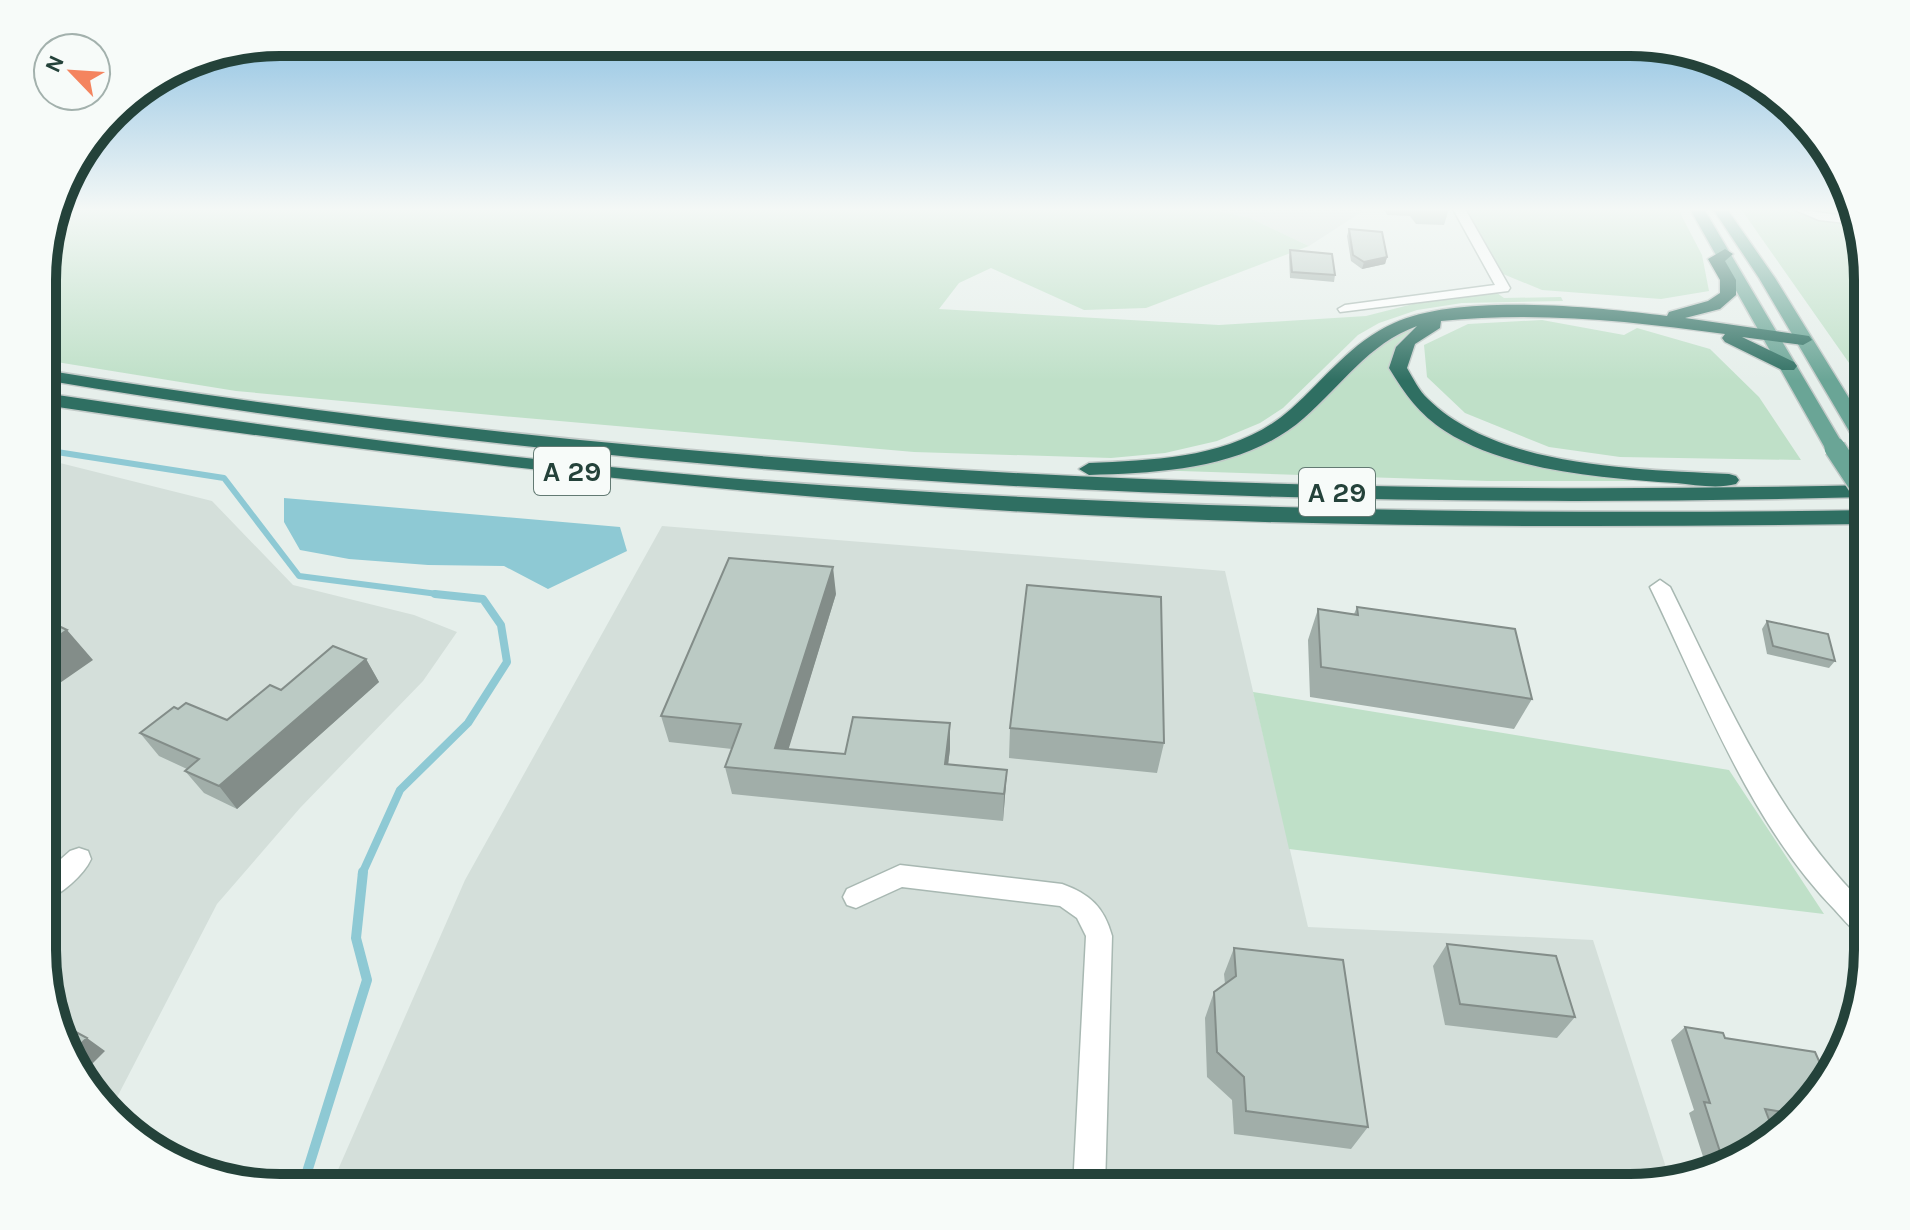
<svg xmlns="http://www.w3.org/2000/svg" width="1910" height="1230" viewBox="0 0 1910 1230" font-family="Karla,sans-serif">
<style>
.built{fill:#d4dfda}
.green{fill:#bfe0c8}
.water{fill:#8ec9d4}
.lines{fill:none;stroke-linecap:round;stroke-linejoin:round}
.stream-far2{stroke:#8ec9d4;stroke-width:6}
.stream-far1{stroke:#8ec9d4;stroke-width:8}
.stream{stroke:#8ec9d4;stroke-width:10}
.street-casing{stroke:#a8b8b2;stroke-width:3}
.primary-casing{stroke:#c2cac8;stroke-width:3}
.highway-casing{stroke:#c2cac8;stroke-width:3}
.street{fill:#fff;fill-rule:evenodd}
.primary{fill:#6aa596;fill-rule:evenodd}
.highway{fill:#2f6f62;fill-rule:evenodd}
.primary-bridge-casing{stroke:#c2cac8;stroke-width:24;stroke-linecap:butt}
.primary-bridge{stroke:#6aa596;stroke-width:21}
.wall{fill:#a1aea9}
.shaded-wall{fill:#838d89}
.building{fill:#bbcac4;stroke:#838d89;stroke-width:2}
.labels{text-anchor:middle;stroke-width:7;stroke-linejoin:round;paint-order:stroke}
.shield{fill:#f7fbf9;stroke:#637a73;stroke-width:2}
.shield-label{font-size:28px;font-weight:bold;fill:#24423a}
.rim{fill:none;stroke:#24423a;stroke-width:10}
</style>
<rect width="100%" height="100%" fill="#e6efeb"/>
<path class="built" d="M1210 209H1366L1309 246 1250 218Z
M44 459 212 501 293 585 414 615 457 632 423 681 300 808 217 904 111 1109 74 1070 44 981Z
M662 526 1225 571 1308 927 1593 940 1670 1180 1645 1188H330L465 880Z"/>
<path class="green" d="M56 209H1209L1250 218 1309 246 1146 308 1084 310 991 268 959 283 939 309 1219 325 1366 316 1413 304 1497 293 1504 298 1561 297 1563 301 1462 303 1417 310 1379 323 1358 335 1283 408 1260 423 1217 441 1165 453 1111 458 914 452 514 417 236 391 44 360V249Z
M1465 209H1678L1702 255 1709 291 1661 299 1542 290 1503 274Z
M1741 209H1851L1853 217H1848C1879 249 1868 347 1868 390Z
M1542 320 1624 335 1637 328 1710 349 1759 397 1801 460 1620 457 1549 447 1465 413 1427 377 1424 345 1468 324Z
M1414 325 1419 326C1400 338 1386 351 1394 375 1404 403 1460 439 1488 447 1539 462 1593 467 1643 481H1487L1150 470 1234 453 1363 355Z
M1253 692 1729 770 1824 914 1289 849Z"/>
<path class="water" d="M284 498 620 527 627 551 548 589 504 566 428 565 349 559 300 550 284 522Z"/>
<g class="lines">
<path class="stream-far2" d="M44 450 224 478 299 576 453 596"/>
<path class="stream-far1" d="M362 874 400 790 468 723 507 662 501 625 483 599 435 594"/>
<path class="stream" d="M302 1188 367 980 356 938 363 872"/>
<g class="street-casing">
<path id="street" d="M1453 209H1465L1510 288 1508 291 1340 312 1338 309 1345 305 1495 285Z
M1793 209 1853 217 1855 224 1819 220Z
M1660 580 1670 587C1726 700 1776 818 1868 908V938C1854 933 1845 921 1835 910 1749 822 1703 696 1650 587Z
M79 848 88 851 91 859C84 875 61 895 44 901V874L70 851Z
M900 865 1062 884C1090 894 1104 907 1112 936L1105 1188H1073L1086 936 1077 918 1060 906 902 887 856 908 847 905 843 897 847 889Z"/>
</g>
<g class="primary-casing">
<path id="primary" d="M1690 209H1704L1845 448 1842 452 1835 454 1825 448Z
M1713 209H1727L1775 278 1868 429V452L1858 446 1759 278Z"/>
</g>
<g class="highway-casing">
<path id="highway" d="M1725 249 1733 254 1725 261 1736 280V295L1720 309 1685 318 1809 336 1812 340 1803 345 1742 337 1794 362 1797 366 1794 370H1782L1725 342 1722 338 1725 334C1630 321 1537 311 1441 321L1440 328 1415 344 1407 368C1413 378 1419 391 1428 399 1498 468 1637 469 1729 474L1736 476 1739 480 1736 484C1718 489 1695 485 1676 483 1604 478 1507 471 1445 431 1419 414 1405 394 1389 368L1396 347 1417 326C1368 344 1342 385 1304 418 1246 469 1162 473 1089 475L1079 469 1089 463C1159 460 1236 458 1291 409 1325 379 1351 342 1394 323 1460 293 1594 307 1667 316L1669 312 1708 301 1720 293V280L1708 259Z
M44 370C646 468 1258 499 1868 485V497C1258 513 646 481 44 380Z
M44 393C271 427 499 459 728 478 1108 508 1487 516 1868 510V524C1561 528 1254 528 948 507 645 486 345 450 44 405Z"/>
</g>
<use href="#street" class="street"/>
<use href="#primary" class="primary"/>
<use href="#highway" class="highway"/>
<g class="primary-bridge-casing">
<path id="primary-bridge" d="M1835 448 1868 498"/>
</g>
<use href="#primary-bridge" class="primary-bridge"/>
</g>
<path class="wall" d="M1384 209H1449L1444 225 1416 224 1410 216 1387 215Z
M1349 229 1387 257 1385 264 1362 269 1351 261 1347 236Z
M1290 250 1335 275 1334 282 1290 278 1289 257Z
M836 594 788 749 845 754 950 723V749L948 764 1007 770 1003 821 732 794 725 767 732 749 669 742 661 716Z
M1357 607 1532 699 1514 729 1310 697 1308 640 1318 609 1354 614Z
M1767 621 1835 661 1829 668 1767 654 1762 629Z
M366 659 379 682 237 809 204 793 185 771 187 769 159 756 140 733 227 720 281 690Z
M1010 728 1164 743 1157 773 1009 758Z
M1447 944 1575 1017 1557 1038 1445 1025 1433 966Z
M1234 948 1368 1127 1351 1149 1234 1134 1232 1100 1207 1077 1205 1018 1214 992 1225 984 1224 974Z
M1685 1027 1725 1038 1828 1083 1782 1126 1771 1124 1749 1156 1707 1169 1689 1113 1694 1110 1671 1040Z"/>
<path class="shaded-wall" d="M1387 257 1385 264 1362 269 1364 262Z
M833 567 836 594 781 774 775 748Z
M67 630 93 660 44 694V646Z
M366 659 379 682 237 809 219 786Z
M950 723V749L945 790V764Z
M1007 770 1005 796 1003 821 1004 794Z
M44 978 53 985 47 990 44 981Z
M87 1038 105 1051 80 1076 74 1070 69 1055Z"/>
<path class="building" d="M1349 229 1382 232 1387 257 1364 262 1353 255Z
M1290 250 1332 254 1335 275 1292 272Z
M729 558 833 567 775 748 845 754 853 717 950 723 945 764 1007 770 1004 794 725 767 741 724 661 716Z
M1027 585 1161 597 1164 743 1010 728Z
M1357 607 1515 629 1532 699 1321 667 1318 609 1358 615Z
M44 619 67 630 44 646Z
M1767 621 1828 634 1835 661 1773 646Z
M333 646 366 659 219 786 185 771 199 759 140 733 174 707 178 709 186 703 227 720 270 685 281 690Z
M1447 944 1556 956 1575 1017 1460 1004Z
M1234 948 1343 960 1368 1127 1246 1111 1244 1077 1217 1052 1214 992 1236 976Z
M63 1025 87 1038 69 1055 60 1028Z
M1685 1027 1723 1033 1725 1038 1815 1052 1828 1081V1083L1795 1114 1765 1109 1774 1133 1749 1156 1724 1164 1704 1102 1710 1103Z"/>
<linearGradient id="sky" x2="0" y2="1"><stop stop-color="#84bce0"/><stop offset="0.55" stop-color="#f4f8f6"/><stop offset="1" stop-color="#f4f8f6" stop-opacity="0"/></linearGradient>
<rect width="1910" height="381" fill="url(#sky)"/>
<g class="labels">
<g class="shield">
<rect x="534" y="447" width="76" height="48" rx="6"/>
<rect x="1299" y="468" width="76" height="48" rx="6"/>
</g>
<g class="shield-label">
<text x="572" y="481">A 29</text>
<text x="1337" y="502">A 29</text>
</g>
</g>
<path d="M0 0H1910V1230H0ZM280 56H1630A224 224 0 0 1 1854 280V950A224 224 0 0 1 1630 1174H280A224 224 0 0 1 56 950V280A224 224 0 0 1 280 56Z" fill="#f7fbf9" fill-rule="evenodd"/>
<path class="rim" d="M280 56H1630A224 224 0 0 1 1854 280V950A224 224 0 0 1 1630 1174H280A224 224 0 0 1 56 950V280A224 224 0 0 1 280 56Z"/>
<g transform="translate(72 72) rotate(295)"><circle r="38" fill="#f7fbf9" stroke="#a3b1ad" stroke-width="2"/>
<path d="M0-6L14 30L0 20L-14 30Z" fill="#f4845f"/>
<text y="-12" font-size="22" font-weight="bold" text-anchor="middle" fill="#24423a">N</text>
</g>
</svg>
